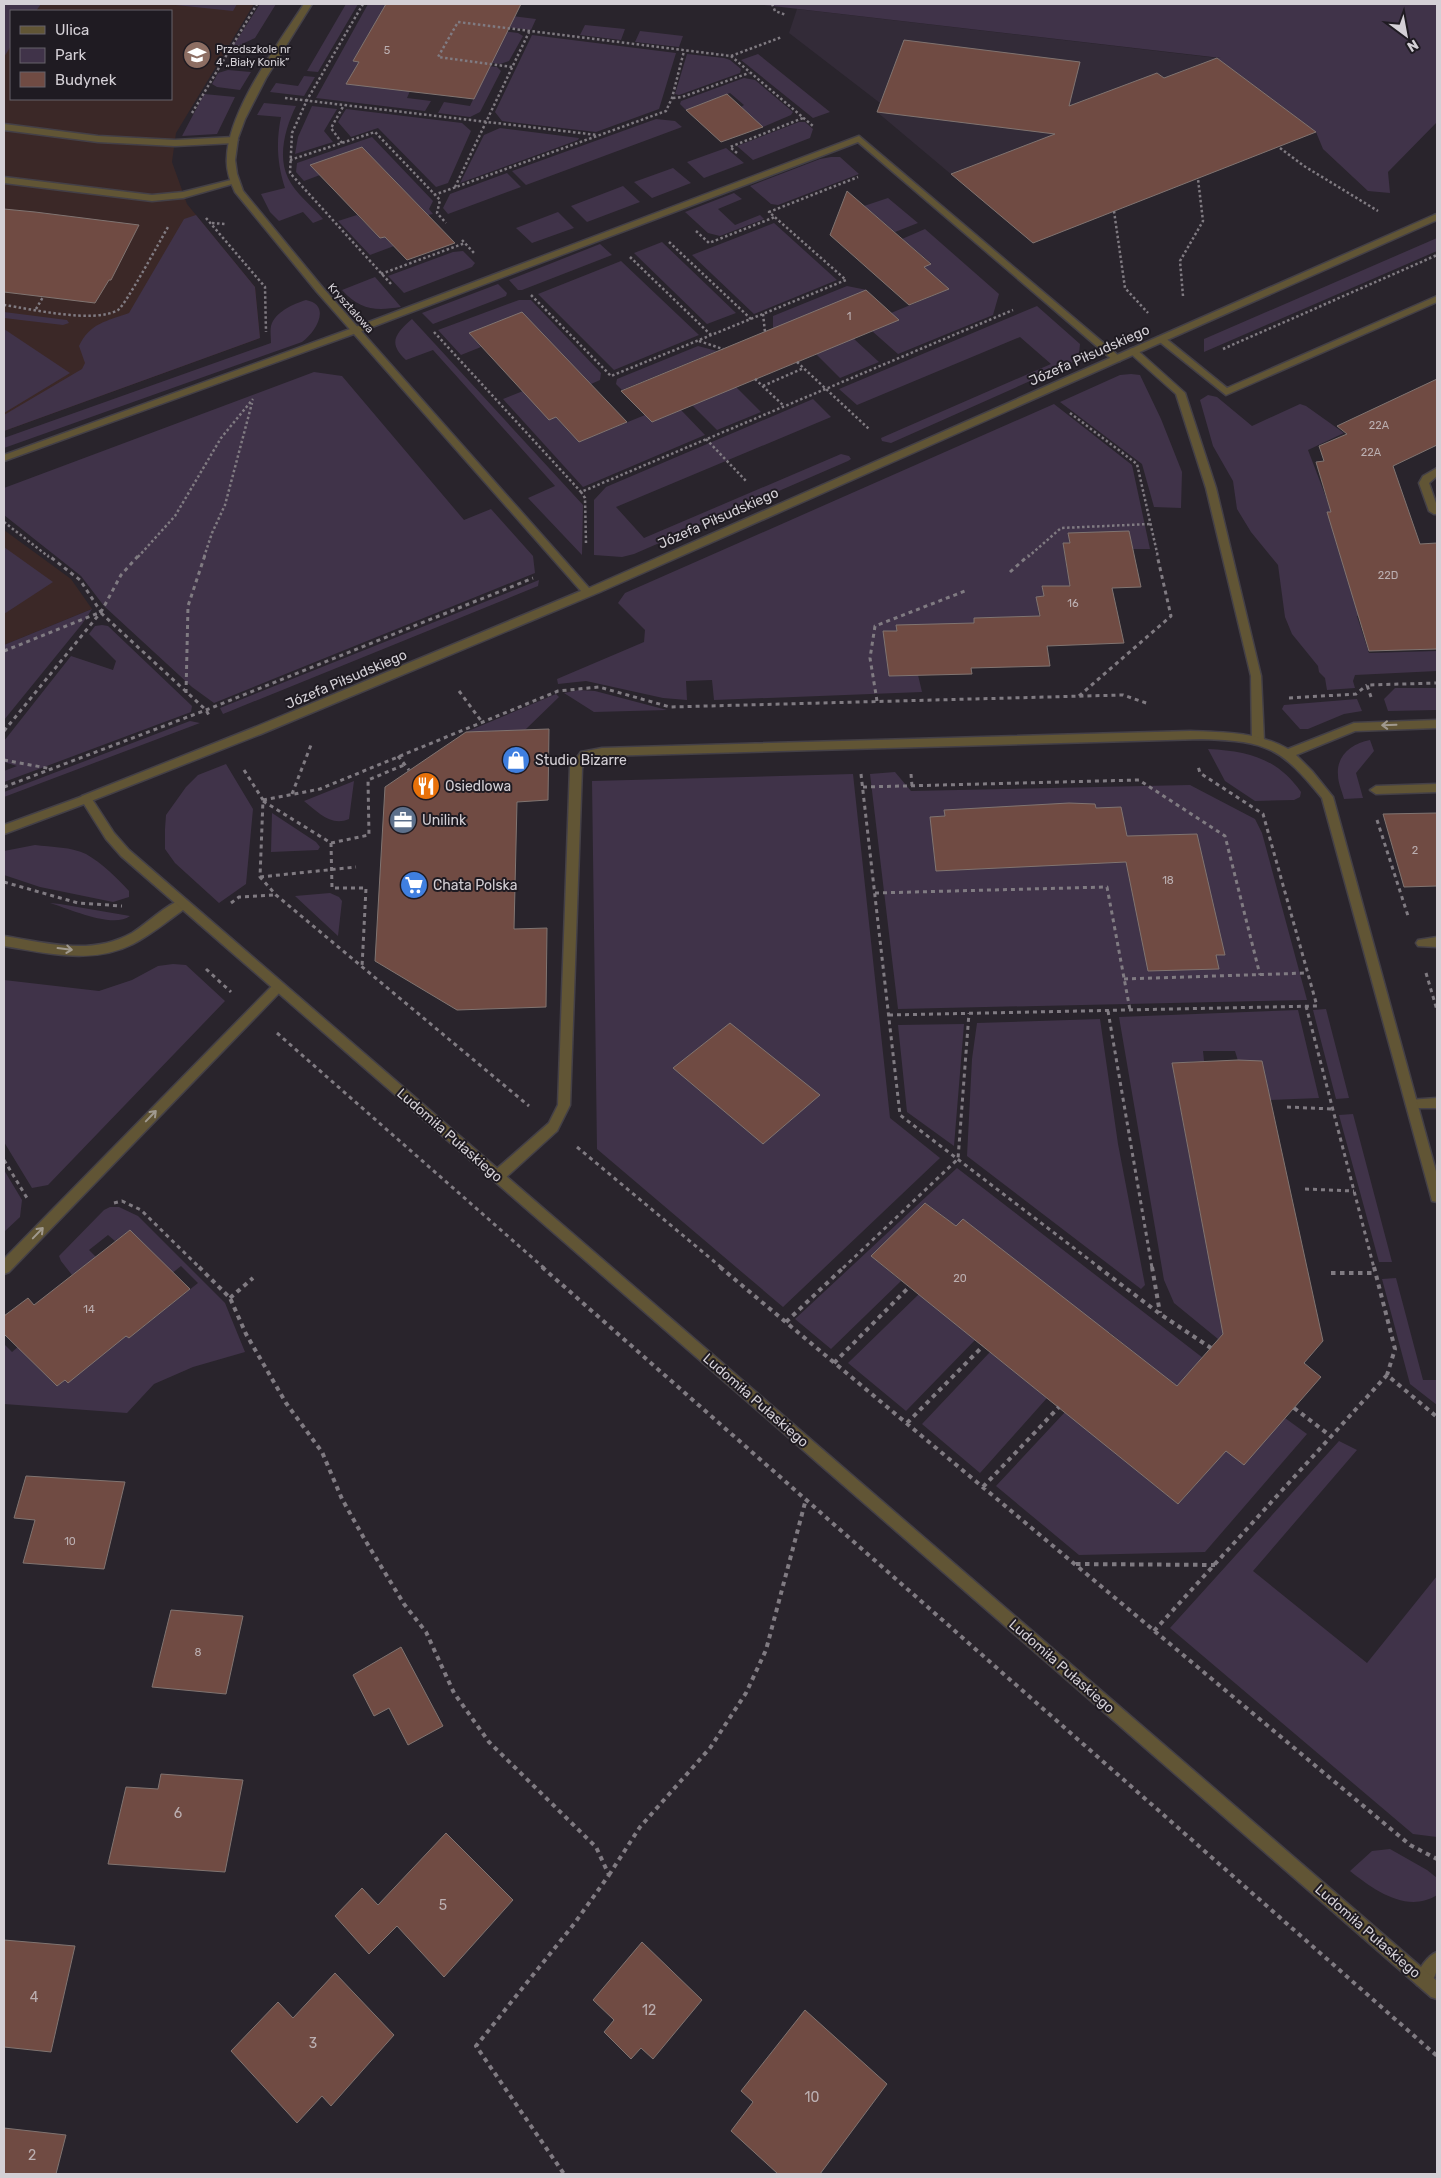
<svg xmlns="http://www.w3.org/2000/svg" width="1441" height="2178" viewBox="0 0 1441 2178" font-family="Rubik,sans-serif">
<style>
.built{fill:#332b38}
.education{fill:#3b2827;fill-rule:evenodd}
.green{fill:#403349}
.building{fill:#704b43;stroke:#807471}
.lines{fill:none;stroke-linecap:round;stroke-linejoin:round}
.service-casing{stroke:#444047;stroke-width:3}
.minor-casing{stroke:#444047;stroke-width:3}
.tertiary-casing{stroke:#444047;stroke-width:3}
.path-far2{stroke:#807b82;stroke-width:2.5;stroke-dasharray:2.5 2.5;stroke-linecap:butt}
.path-far1{stroke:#807b82;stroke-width:3;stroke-dasharray:4 4;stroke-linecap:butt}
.path{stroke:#807b82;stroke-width:4;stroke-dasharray:4.5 4.5;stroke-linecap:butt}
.service{fill:#615535;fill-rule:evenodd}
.minor{fill:#615535;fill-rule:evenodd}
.tertiary{fill:#615535;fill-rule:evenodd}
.oneway{stroke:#a0998e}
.labels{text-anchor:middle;stroke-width:4;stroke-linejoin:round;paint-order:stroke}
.far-poi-label{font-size:11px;fill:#d4d0d6;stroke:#1f1b22;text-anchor:start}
.number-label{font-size:11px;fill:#bbafb1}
.far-street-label{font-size:11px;fill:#d4d0d6;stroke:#1f1b22}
.street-label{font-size:14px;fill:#d4d0d6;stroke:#1f1b22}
.poi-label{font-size:14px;fill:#d4d0d6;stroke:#1f1b22;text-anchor:start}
.near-number-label{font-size:14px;fill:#bbafb1}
</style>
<rect width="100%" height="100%" fill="#29242c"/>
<path class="built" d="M797 9 1217 58 1316 132 1033 243 877 112 880 103 789 33Z"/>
<path class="education" d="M4 4H254L176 133 172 162 187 204 255 287 260 338 4 431ZM11 11H171V99H11Z
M4 530 71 579 92 609 4 645Z"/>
<path class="green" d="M4 4H41L36 11H11V46L4 57Z
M166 4H237L233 11Z
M260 4H276L255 38 231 49Z
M346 4H358L318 72 307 71Z
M368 4H386L353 61 359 62 347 83 410 91 407 98 431 101 425 111 316 98Z
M756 4H1437V122L1388 172 1390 193 1368 191 1323 149 1316 132 1217 58H1221Z
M495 14 536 19 531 30 489 25Z
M585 25 625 29 621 40 580 35Z
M469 27 518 33 523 36 509 61 500 64 450 56Z
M640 31 683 36 679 47 635 42Z
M532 35 676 53 659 109 596 132 502 121 495 112Z
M687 54 724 58 730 60 741 69 740 73 679 95 675 94Z
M758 54 830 112 813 118 741 60Z
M439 60 497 67 501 71 480 112 470 117 438 113 444 102 470 106 484 76Z
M228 70 251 72 240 90 217 87 212 84 218 73Z
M304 76 315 77 304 96 270 92 276 83 298 86Z
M744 78 755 80 793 112 791 115 763 127 741 107 744 105 730 93 686 110 680 104 681 101Z
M204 94 235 97 217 134 182 136Z
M264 103 296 106C286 126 277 156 288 178 295 193 312 206 323 219L313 223 303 212 279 221 270 212 261 194 285 188C277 163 276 142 281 117L257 115Z
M312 106 337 109 324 131 333 142 295 154 298 137Z
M346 109 462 123 471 131 448 183 436 187 378 128 351 137 338 122Z
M656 119 675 121 682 127 526 185 512 171Z
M799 122H805L813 129 810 138 753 160 737 146Z
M500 128 579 138 578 140 460 183 484 135Z
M372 137 433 201 429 209 433 214 428 215 362 147 311 165 320 175 304 181 296 172 297 163Z
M726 148 744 163 704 178 687 162Z
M831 157H840L859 174 778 205 771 204 750 186 820 159Z
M673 168 691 183 652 198 634 182Z
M507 173 521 187 448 214 443 208 450 194Z
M623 186 640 202 587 222 571 206Z
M734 193 742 199 718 209 735 225 760 215 764 219 720 236 708 233 685 212Z
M888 198 918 223 895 232 864 206Z
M558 212 574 228 532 243 516 228Z
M196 215 255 287 260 338 4 431V415L82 369 85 363 79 346C90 323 107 321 129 313L184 219Z
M357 215 380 238 385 237 394 246 370 255 338 221Z
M774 223 837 280 754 314 692 255Z
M925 229 999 294 993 315 898 354 872 331 891 313 949 289 924 267 931 263 902 239Z
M1437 238V251L1204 352V339Z
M662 242 736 313 707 324 634 253Z
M600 244 612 255 522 290H518L509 280Z
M463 251 475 263 472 267 404 293 388 276 453 252Z
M621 261 699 335 614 370 538 294Z
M375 277 401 307C375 311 360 310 342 290Z
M498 284 507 293 506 296 433 324 422 313Z
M847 286 867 290 773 329V316Z
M306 300C332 305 316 332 302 342L4 448V438L271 343C271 338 270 331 271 326 275 312 293 304 306 300Z
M519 300H531L601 373 600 380 591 384 522 313 469 333 481 347 461 355 438 330Z
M1037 306 1080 344 1079 354 1075 361 891 443 882 441 881 438 1051 364 1020 337 857 405 839 389Z
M4 312 67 320 69 323 63 325 4 318Z
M412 319 583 505 582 555 528 498 555 486 433 350 406 360C387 343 396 333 412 319Z
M4 329 70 373 4 413Z
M853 338 879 362 840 378 816 354Z
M698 346 717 351 622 390 616 384 617 379Z
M314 372 342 376 464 520 491 509 533 556 535 573 214 703 192 687 104 606 81 576 4 515V488Z
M1131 374 1140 375 1161 419 1182 472 1181 508 1154 507 1142 464 1060 402 1120 375Z
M736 387 761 412 717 430 692 405Z
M523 391 549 420 556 417 579 442 645 415 652 422 681 410 705 435 583 487 503 399Z
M1208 395 1217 397 1252 426 1300 404 1306 406 1344 433 1308 450 1334 518 1335 539 1350 584 1372 616H1357L1369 653 1437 651V671L1355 675 1353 681 1355 688 1327 690 1325 678 1319 672 1318 666 1292 634 1285 617 1278 565 1251 532 1237 509 1233 481 1213 446 1200 400Z
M813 399 831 417 616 507 644 538 841 454 849 456 851 459 848 461 634 554 622 557 594 555V500L606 487Z
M1054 404 1132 465 1150 549H1133L1129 531 1068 533 1070 543 1063 544 1070 586 1042 587 1044 596 1037 597 1039 616 974 618V623L917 625 897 631H884L889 676 918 675 922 692 714 700 712 680 686 681 687 700 663 698 586 681 558 684 557 679 644 642 645 630 618 603 625 593Z
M4 547 53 582 4 614Z
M539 580 538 586 223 714 220 708Z
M92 609 82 624 4 720V645Z
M102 625 108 626 192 706 191 712 4 782V771L17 766 4 762V741L71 656 113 670 116 661 89 634 95 626Z
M1395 688H1437V710L1388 711 1384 699Z
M579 690 595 691 667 710 594 712 564 693Z
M556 694 559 697 525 730 466 732Z
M1357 699 1362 711 1344 714 1308 729H1300L1282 709 1284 705Z
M190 721 200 723 4 797V792Z
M1370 740 1374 751 1356 773 1363 798 1344 799C1342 791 1338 783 1338 775 1336 756 1352 743 1370 740Z
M1208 749C1248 751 1277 758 1301 792L1300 797 1294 800 1255 801 1225 781Z
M226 764 253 809 246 884 219 903 175 863 165 849V829L166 815 186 787 198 775Z
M895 772 911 791 1190 785 1255 819 1262 833 1307 1000 898 1009 870 774Z
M853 774 890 1118 940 1158 783 1307 597 1149 592 781Z
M354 781 349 819C331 827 318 812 304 801Z
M272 813 316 842 320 847 318 850 271 852Z
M35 845C51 847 72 847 86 854 102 863 117 878 129 891V897L113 902 40 887 4 875V851Z
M330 893 339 897 342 901 338 936 295 896Z
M50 903 60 904 130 916C113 929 70 909 50 903Z
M173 964 186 965 225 1001 48 1185 32 1188 4 1142V980L99 991 132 980 158 966Z
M1326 1009 1349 1098 1336 1099 1313 1010Z
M1298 1010 1319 1098 1270 1100 1262 1061H1238L1235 1051H1203L1204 1061 1172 1063 1200 1213 1232 1323 1218 1339 1174 1303 1164 1280 1119 1017Z
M1100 1019 1118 1144 1145 1285 1141 1289 967 1156 972 1059 977 1023Z
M964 1024 954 1146 907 1112 898 1025Z
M1353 1114 1392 1262H1379L1339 1115Z
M957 1168 1203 1358 1170 1394 1136 1354 1109 1332 1101 1340 989 1240 963 1219 956 1226 926 1203 871 1256 901 1281 831 1349 795 1319Z
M4 1170 22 1200 20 1217 4 1232Z
M110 1207H119L138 1216 225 1303 245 1352 193 1367 154 1384 127 1413 4 1404V1344L12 1352 19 1346 57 1386 125 1334 129 1338 198 1283 181 1266 166 1278 130 1230 115 1241 108 1235 89 1250 96 1257 72 1275 61 1261 59 1256 104 1210Z
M1396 1278 1423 1380H1437V1405L1410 1384 1382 1279Z
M919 1294 975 1340 906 1411 848 1363Z
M990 1352 1047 1398 980 1473 922 1424Z
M1065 1412 1178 1504 1226 1451 1285 1418 1307 1434 1205 1552 1079 1555 996 1486Z
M1339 1441 1357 1450 1253 1571 1367 1663 1437 1576V1837L1413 1834 1170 1628Z
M1390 1849 1427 1870 1437 1878V1895C1407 1914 1374 1890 1350 1871L1372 1851Z"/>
<path class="building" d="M386 4H521L474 99 346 84 359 62 353 61Z
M904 40 1080 62 1069 106 1157 73 1164 78 1217 58 1316 132 1033 243 951 174 1055 134 877 112Z
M727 94 763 127 721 142 686 110Z
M362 147 455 243 407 260 385 237 380 238 310 165Z
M847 191 931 264 924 267 949 289 909 305 830 235Z
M4 209 35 212 139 225 111 280H109L95 303 4 292Z
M866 290 899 320 652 422 621 391Z
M522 312 627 422 579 442 556 417 549 420 469 333Z
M1437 379V445L1393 466 1420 544 1437 543V649L1369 651 1327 512H1331L1316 462 1324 461 1319 446 1347 434 1337 426Z
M1129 531 1141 587 1112 588 1124 643 1047 646 1050 666 971 668 972 674 889 676 883 631H897L896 625 974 623V618L1040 616 1036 597 1044 596 1042 586H1070L1063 543H1070L1068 533Z
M549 729 548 800 517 802 514 929 547 928 546 1007 457 1010 375 961 385 787 466 732Z
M1069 803 1095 804 1096 808 1121 807 1127 836 1197 834 1225 955H1216L1219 969 1148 971 1126 862 936 871 930 817 945 816 944 810Z
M1437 813V886L1404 887 1383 814Z
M730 1023 820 1095 763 1144 673 1068Z
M1238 1060 1262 1061 1323 1341 1304 1363 1321 1377 1244 1465 1226 1451 1178 1504 871 1256 925 1203 956 1226 963 1219 1177 1386 1223 1334 1172 1063Z
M130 1230 190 1289 129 1338 126 1336 68 1383 65 1380 57 1386 4 1334V1316L28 1298 34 1305Z
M26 1476 125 1482 104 1569 23 1563 35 1520 14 1518Z
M171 1610 243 1616 226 1694 152 1687Z
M401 1647 443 1726 408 1745 389 1708 374 1716 353 1675Z
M161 1774 243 1780 225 1872 108 1864 126 1787 158 1789Z
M446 1833 513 1900 444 1977 397 1926 369 1954 335 1916 362 1888 378 1905Z
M4 1940 75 1946 51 2052 4 2047Z
M642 1942 702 2000 653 2059 641 2048 631 2059 604 2032 614 2020 593 2000Z
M335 1973 394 2035 331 2106 322 2096 297 2123 231 2051 278 2002 293 2018Z
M805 2010 887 2084 820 2174H778L731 2131 753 2102 741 2091Z
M4 2128 66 2135 56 2174H4Z"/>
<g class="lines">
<g class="service-casing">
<path id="service" d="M4 124 98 136 175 140 234 137 238 140 234 143 175 146 98 142 4 130Z
M859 136 1120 357V361H1114L858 142 359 332 4 461V455L353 328Z
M4 177 152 195 183 192 235 179 239 182 183 198 152 201 4 183Z
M1437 296V302L1226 395 1156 339 1158 337H1164L1227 388Z
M1133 348 1136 349 1185 393 1216 488 1261 676 1264 741 1262 744H1254L1252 741 1251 676 1206 488 1176 394 1130 353V349Z
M1437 468V476L1429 483 1437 506V514H1434L1429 511 1419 483 1423 476Z
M1437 784V792L1376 794 1370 790 1376 786Z
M183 899 189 904 187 907C169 920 152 934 133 944 92 965 47 953 4 946V936C47 943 91 956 132 933 148 923 165 905 183 899Z
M1437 937V947L1418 946 1416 943 1418 940Z
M278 982 282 984 284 987 282 990 9 1272 4 1274V1259L274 984Z
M1437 1098V1108H1408L1406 1104 1408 1100Z"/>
</g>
<g class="minor-casing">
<path id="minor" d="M304 4H312L266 78 245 119 238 138 235 160 237 174 243 191 323 288 589 588 1434 215 1437 214V220L600 592 261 734 86 803 82 802 80 799 82 796 253 728 581 591 317 292 235 192C230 181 226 170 227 158 228 111 278 44 304 4Z
M1437 720V728L1355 731 1296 755 1312 771 1333 797 1437 1175V1202L1432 1201 1431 1197 1322 798C1281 748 1268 741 1202 739L602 756 589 758 582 768 570 1105 557 1131 503 1180 498 1181 493 1180 492 1176 493 1172 549 1123 558 1105 570 767 581 752 602 748 1190 731C1224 732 1258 732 1288 749L1354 723Z
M1437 1952C1438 1966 1438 1981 1423 1987L1417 1985 1415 1979C1419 1969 1427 1956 1437 1952Z"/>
</g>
<g class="tertiary-casing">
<path id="tertiary" d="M86 795 90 796 114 833 129 850 1437 1981V1999L1431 1997 121 856 106 839 84 804 4 834V825Z"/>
</g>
<path class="path-far2" d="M363 4 307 100 292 133 290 173 391 284
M772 4 775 11 786 15
M228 51 246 44
M731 56 782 37
M512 67 438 57 458 22 731 56 813 126
M285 98 597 135
M673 98 682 97 749 73
M192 113 257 4
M342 143 331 128 344 105
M1280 148 1304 166 1378 211
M737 153 730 147 803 118
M290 160 375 132 440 200 437 213 446 223
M455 187 529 32
M434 195 666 111 672 98 684 51
M1114 211 1125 288 1148 313
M206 218 265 287 266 332
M212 223 225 224
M696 231 709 243 775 217
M462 240 474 253
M669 242 751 319
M630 257 711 335
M381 274 465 243
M531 295 611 376 846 280 769 212 858 177
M1183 296 1180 261 1203 221 1198 179
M4 305C32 309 94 324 118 310 125 306 161 239 168 227
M36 309 43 297
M763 314 765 332
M434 332 581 492
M699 341 723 349
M1223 349 1437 255
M797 362 869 429
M755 379 784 406
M763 386 804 368
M1070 413 1137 464 1158 557
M706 439 747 482
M4 522 49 557
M586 543 585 498 581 492 1013 310
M138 557 175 516 221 438 253 399
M204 557 212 533 225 505 252 403
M1028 557 1061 528 1150 524"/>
<path class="path-far1" d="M1010 572 1029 555
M101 613 206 710 210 717
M4 651 101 612 121 575 139 555
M459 691 482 722
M186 693 188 606 205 555
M1079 696 1171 616 1157 555
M1371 697 1367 685 1437 683
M1289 698 1356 694 1367 685
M877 701 870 658 875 626 965 591
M4 731 101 612 80 580 48 555
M398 756 409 770
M4 760 52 769
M244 770 263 800 260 877 276 895 529 1106
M861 774 900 1115 1100 1268
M911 774 912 786
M4 787 206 710 533 578
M863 787 1139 780 1225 836 1260 975
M292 794 311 745
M263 800 320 789 558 691 599 687 670 707 1123 695 1149 704
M263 801 331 843 369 835 368 780 404 765
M1377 820 1409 919
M331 843 332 888H366L362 967
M260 877 356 867
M4 882 78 903 122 906
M875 893 1107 887 1130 1010
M231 903 239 897 275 895
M206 969 231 992
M1426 973 1437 1010
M1124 979 1307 973
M1306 1006 1374 1268
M1108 1011 1152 1268
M889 1015 1317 1006 1263 814 1200 773 1198 766
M277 1033 544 1268
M1287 1107 1332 1109
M577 1147 722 1268
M4 1160 27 1198
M1305 1189 1354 1191
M114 1203 122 1201 141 1210 200 1268
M843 1268 958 1159 969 1013"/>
<path class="path" d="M199 1267 230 1298 246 1334 286 1403 322 1452 342 1499 365 1540 404 1604 426 1632 454 1693 489 1742 596 1847 609 1875 574 1924 476 2046 564 2174
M542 1267 1437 2056
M720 1267 1410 1845 1437 1859
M1098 1267 1160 1314 1211 1348
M1152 1267 1160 1313
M1374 1267 1395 1349 1387 1375
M1331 1273H1375
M230 1298 253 1278
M786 1322 844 1267
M834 1363 909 1287
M1294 1408 1332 1437
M907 1423 983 1346
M983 1487 1059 1407
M1076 1564 1215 1565
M1154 1631 1387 1375 1437 1417
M609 1875 640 1827 710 1748 746 1693 766 1650 806 1499"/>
<use href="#service" class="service"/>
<use href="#minor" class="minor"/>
<use href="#tertiary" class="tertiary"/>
</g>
<defs><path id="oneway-shaft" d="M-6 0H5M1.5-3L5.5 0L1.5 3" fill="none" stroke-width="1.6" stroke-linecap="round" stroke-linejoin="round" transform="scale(1.25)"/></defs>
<g class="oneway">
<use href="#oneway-shaft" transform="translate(1389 725) rotate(178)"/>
<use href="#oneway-shaft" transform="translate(65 949) rotate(7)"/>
<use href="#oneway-shaft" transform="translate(151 1116) rotate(-46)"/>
<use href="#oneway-shaft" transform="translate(38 1233) rotate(-46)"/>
</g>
<defs>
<g id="school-disc" transform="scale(1.4375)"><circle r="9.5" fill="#8d6e63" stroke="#1f1b22"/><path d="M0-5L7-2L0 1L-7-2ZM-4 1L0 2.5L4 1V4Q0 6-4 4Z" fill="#fff"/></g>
<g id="shop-disc" transform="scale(1.4375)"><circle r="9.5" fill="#3f7fe0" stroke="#1f1b22"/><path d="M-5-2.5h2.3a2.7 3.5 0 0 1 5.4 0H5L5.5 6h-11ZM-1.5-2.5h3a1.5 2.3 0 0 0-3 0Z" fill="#fff"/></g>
<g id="restaurant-disc" transform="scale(1.4375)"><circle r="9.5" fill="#e8710a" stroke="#1f1b22"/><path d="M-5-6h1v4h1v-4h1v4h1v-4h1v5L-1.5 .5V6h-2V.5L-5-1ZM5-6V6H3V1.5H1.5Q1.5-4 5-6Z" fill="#fff"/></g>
<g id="office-disc" transform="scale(1.4375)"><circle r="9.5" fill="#5c6f8a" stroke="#1f1b22"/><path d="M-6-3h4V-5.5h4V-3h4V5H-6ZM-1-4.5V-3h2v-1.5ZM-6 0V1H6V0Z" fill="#fff"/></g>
<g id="supermarket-disc" transform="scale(1.4375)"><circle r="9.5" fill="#3f7fe0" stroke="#1f1b22"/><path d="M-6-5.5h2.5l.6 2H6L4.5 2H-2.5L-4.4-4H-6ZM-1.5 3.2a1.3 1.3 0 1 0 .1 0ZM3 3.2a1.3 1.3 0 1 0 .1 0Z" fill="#fff"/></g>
</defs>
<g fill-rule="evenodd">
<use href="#school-disc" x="197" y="55"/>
<use href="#shop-disc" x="516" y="760"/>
<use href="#restaurant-disc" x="426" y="786"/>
<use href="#office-disc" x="403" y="820"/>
<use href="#supermarket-disc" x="414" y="885"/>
</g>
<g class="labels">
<g class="far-poi-label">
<text x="216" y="53">Przedszkole nr<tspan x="216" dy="13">4 „Biały Konik”</tspan></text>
</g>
<g class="number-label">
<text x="387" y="54">5</text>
<text x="849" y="320">1</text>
<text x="1379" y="429">22A</text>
<text x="1371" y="456">22A</text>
<text x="1388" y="579">22D</text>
<text x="1073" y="607">16</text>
<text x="1415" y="854">2</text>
<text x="1168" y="884">18</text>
<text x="960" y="1282">20</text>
<text x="89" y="1313">14</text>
<text x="70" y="1545">10</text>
<text x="198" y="1656">8</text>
</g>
<g class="far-street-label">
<text transform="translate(351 308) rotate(48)" y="4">Kryształowa</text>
</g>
<g class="street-label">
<text transform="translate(1089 355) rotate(-24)" y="5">Józefa Piłsudskiego</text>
<text transform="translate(718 518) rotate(-24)" y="5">Józefa Piłsudskiego</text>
<text transform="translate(346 679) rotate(-23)" y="5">Józefa Piłsudskiego</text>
<text transform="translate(450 1135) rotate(41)" y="5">Ludomiła Pułaskiego</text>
<text transform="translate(756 1400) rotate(41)" y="5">Ludomiła Pułaskiego</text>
<text transform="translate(1062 1666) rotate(41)" y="5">Ludomiła Pułaskiego</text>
<text transform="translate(1368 1931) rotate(41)" y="5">Ludomiła Pułaskiego</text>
</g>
<g class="poi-label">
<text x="535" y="765">Studio Bizarre</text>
<text x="445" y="791">Osiedlowa</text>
<text x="422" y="825">Unilink</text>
<text x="433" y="890">Chata Polska</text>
</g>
<g class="near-number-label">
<text x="178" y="1818">6</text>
<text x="443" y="1910">5</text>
<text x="34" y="2002">4</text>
<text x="649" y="2015">12</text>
<text x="313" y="2048">3</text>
<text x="812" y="2102">10</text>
<text x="32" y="2160">2</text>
</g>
</g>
<rect width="1441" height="2178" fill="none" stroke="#d4d0d6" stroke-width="10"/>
<rect x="10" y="10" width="162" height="90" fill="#1f1b22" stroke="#67636a"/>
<rect x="20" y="26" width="25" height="8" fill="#615535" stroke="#67636a"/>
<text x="55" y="35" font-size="15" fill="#d4d0d6">Ulica</text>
<rect x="20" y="48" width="25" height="15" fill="#403349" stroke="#67636a"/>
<text x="55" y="60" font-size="15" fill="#d4d0d6">Park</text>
<rect x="20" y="72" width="25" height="15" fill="#704b43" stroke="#67636a"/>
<text x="55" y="85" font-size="15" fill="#d4d0d6">Budynek</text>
<g transform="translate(1406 35) rotate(148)" stroke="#1f1b22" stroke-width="4" paint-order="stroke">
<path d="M0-4L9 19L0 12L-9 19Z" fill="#d4d0d6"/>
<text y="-8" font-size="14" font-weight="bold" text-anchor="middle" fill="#d4d0d6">N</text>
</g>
</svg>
